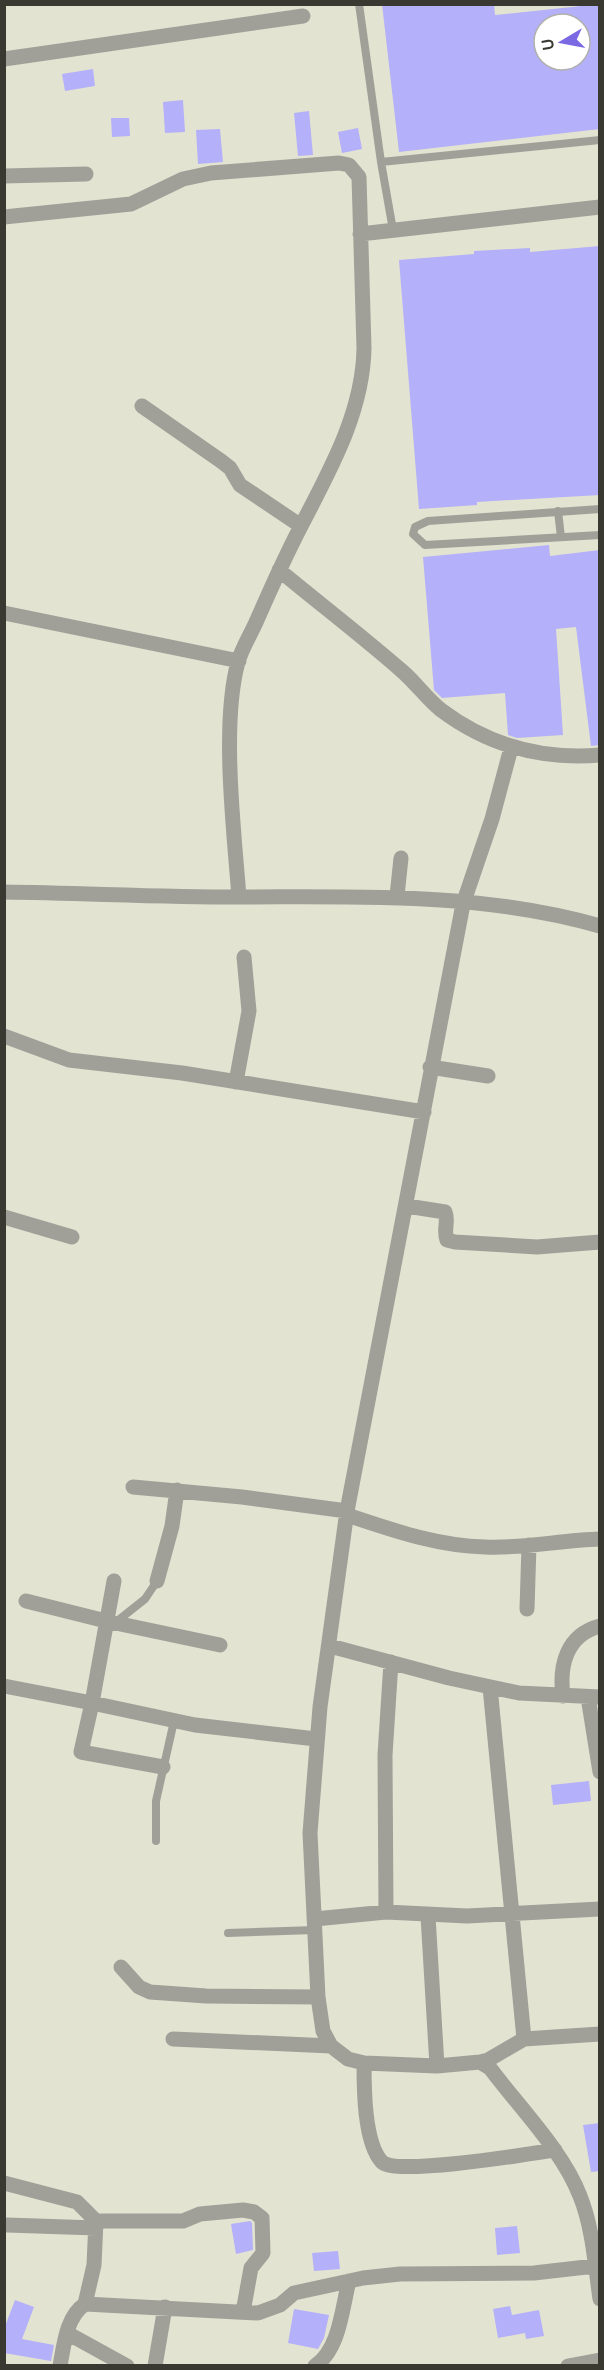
<svg xmlns="http://www.w3.org/2000/svg" width="604" height="2370" viewBox="0 0 604 2370" font-family="Cabin,sans-serif">
<style>
.building{fill:#b4b0f9;fill-rule:evenodd}
.lines{fill:none;stroke-linecap:round;stroke-linejoin:round}
.service{stroke:#a0a099;stroke-width:8}
.minor{stroke:#a0a099;stroke-width:15}
</style>
<rect width="100%" height="100%" fill="#e3e3d2"/>
<path class="building" d="M382 4H494L495 15 600 4V129L399 152ZM544 24H580V60H544Z
M93 69 95 86 65 91 62 74Z
M183 100 185 132 165 133 163 102Z
M309 111 313 155 298 156 294 113Z
M111 118H129L130 136 112 137Z
M358 128 362 149 342 153 338 132Z
M220 129 223 162 198 164 196 130Z
M600 246V495L477 502V505L419 509 399 260 474 254V251L530 248V252Z
M549 545 550 556 600 550V745L591 746 576 627 556 629 563 735 517 738 508 735 505 693 442 698 434 690 423 557Z
M589 1781 591 1801 553 1805 551 1785Z
M600 2123V2171L591 2172 583 2125Z
M250 2221 252 2223 253 2250 236 2254 231 2224Z
M517 2226 520 2253 497 2255 495 2228Z
M338 2251 340 2269 314 2271 312 2253Z
M15 2300 34 2307 22 2339 54 2345 51 2361 4 2353V2329Z
M510 2306 512 2315 539 2310 544 2336 526 2339 525 2333 498 2338 493 2309Z
M294 2309 329 2315 324 2338 318 2349 288 2343Z"/>
<g class="lines">
<path class="service" d="M359 4 381 162 393 230
M381 162 600 140
M600 509 428 521 415 527 413 534 425 545 600 535
M558 511 561 537
M116 1622 145 1599 157 1581
M156 1841V1801L174 1721
M228 1933 315 1930"/>
<path class="minor" d="M4 59 303 16
M4 176 86 174
M4 217 131 204 183 179 211 173 339 163 349 165 359 177 364 348C363 412 330 470 301 526 285 557 271 588 257 620 251 634 242 648 238 662 221 724 234 831 239 897
M360 234 600 207
M142 406 221 461 230 468 240 485 301 526
M279 570C320 604 362 636 402 671 416 683 427 699 441 710 489 746 541 760 600 755
M4 613 239 661
M511 748 492 819 463 904 347 1511 320 1707 310 1833 318 1997 323 2031 331 2046 348 2059 364 2063 437 2066 480 2062 488 2060 524 2039 600 2034
M4 892C82 893 160 897 237 897 358 897 482 892 600 926
M397 896 401 858
M4 1036 69 1060 182 1073 424 1112
M430 1067 488 1076
M236 1082 249 1011 244 957
M407 1206 445 1212C449 1221 443 1230 447 1240L455 1242 537 1247 600 1242
M4 1217 72 1237
M133 1487 242 1497 347 1511
M347 1515C392 1530 437 1546 485 1547 523 1549 561 1540 600 1539
M114 1581 92 1703 195 1725 316 1739
M157 1581 172 1526 177 1490
M26 1601 106 1621 220 1645
M527 1609 529 1545
M330 1646 449 1678 519 1693 600 1697
M4 1686 92 1703 81 1752 163 1767
M490 1687 524 2039
M563 1696C559 1666 566 1635 600 1626
M588 1697 600 1772
M386 1912 385 1755 391 1662
M428 1916 437 2066
M315 1919 386 1912 467 1916 600 1909
M121 1967 139 1987 150 1992 206 1996 318 1997
M173 2039 331 2046
M480 2062 490 2068C519 2107 563 2151 580 2196 593 2228 595 2265 600 2299
M364 2063C364 2088 364 2143 382 2162 395 2176 529 2154 555 2150
M4 2183 77 2202 96 2221 94 2265 85 2304
M96 2221H183L200 2214 243 2210 254 2212 262 2218 263 2253 251 2268 243 2312
M7 2225 96 2228
M67 2333 127 2366
M60 2366C64 2345 66 2317 85 2304L258 2313 280 2305 294 2293 363 2278 400 2274 534 2273 595 2266
M155 2366 165 2307
M315 2366C340 2349 342 2308 349 2281
M568 2366 600 2360"/>
</g>
<rect width="604" height="2370" fill="none" stroke="#393932" stroke-width="12"/>
<g transform="translate(562 42) rotate(260)"><circle r="28" fill="#ffffff" stroke="#b0b0ad" stroke-width="1.5"/>
<path d="M0-4.5L10 22L0 15L-10 22Z" fill="#7b68e3"/>
<text y="-9" font-size="16" font-weight="bold" text-anchor="middle" fill="#393932">U</text>
</g>
</svg>
